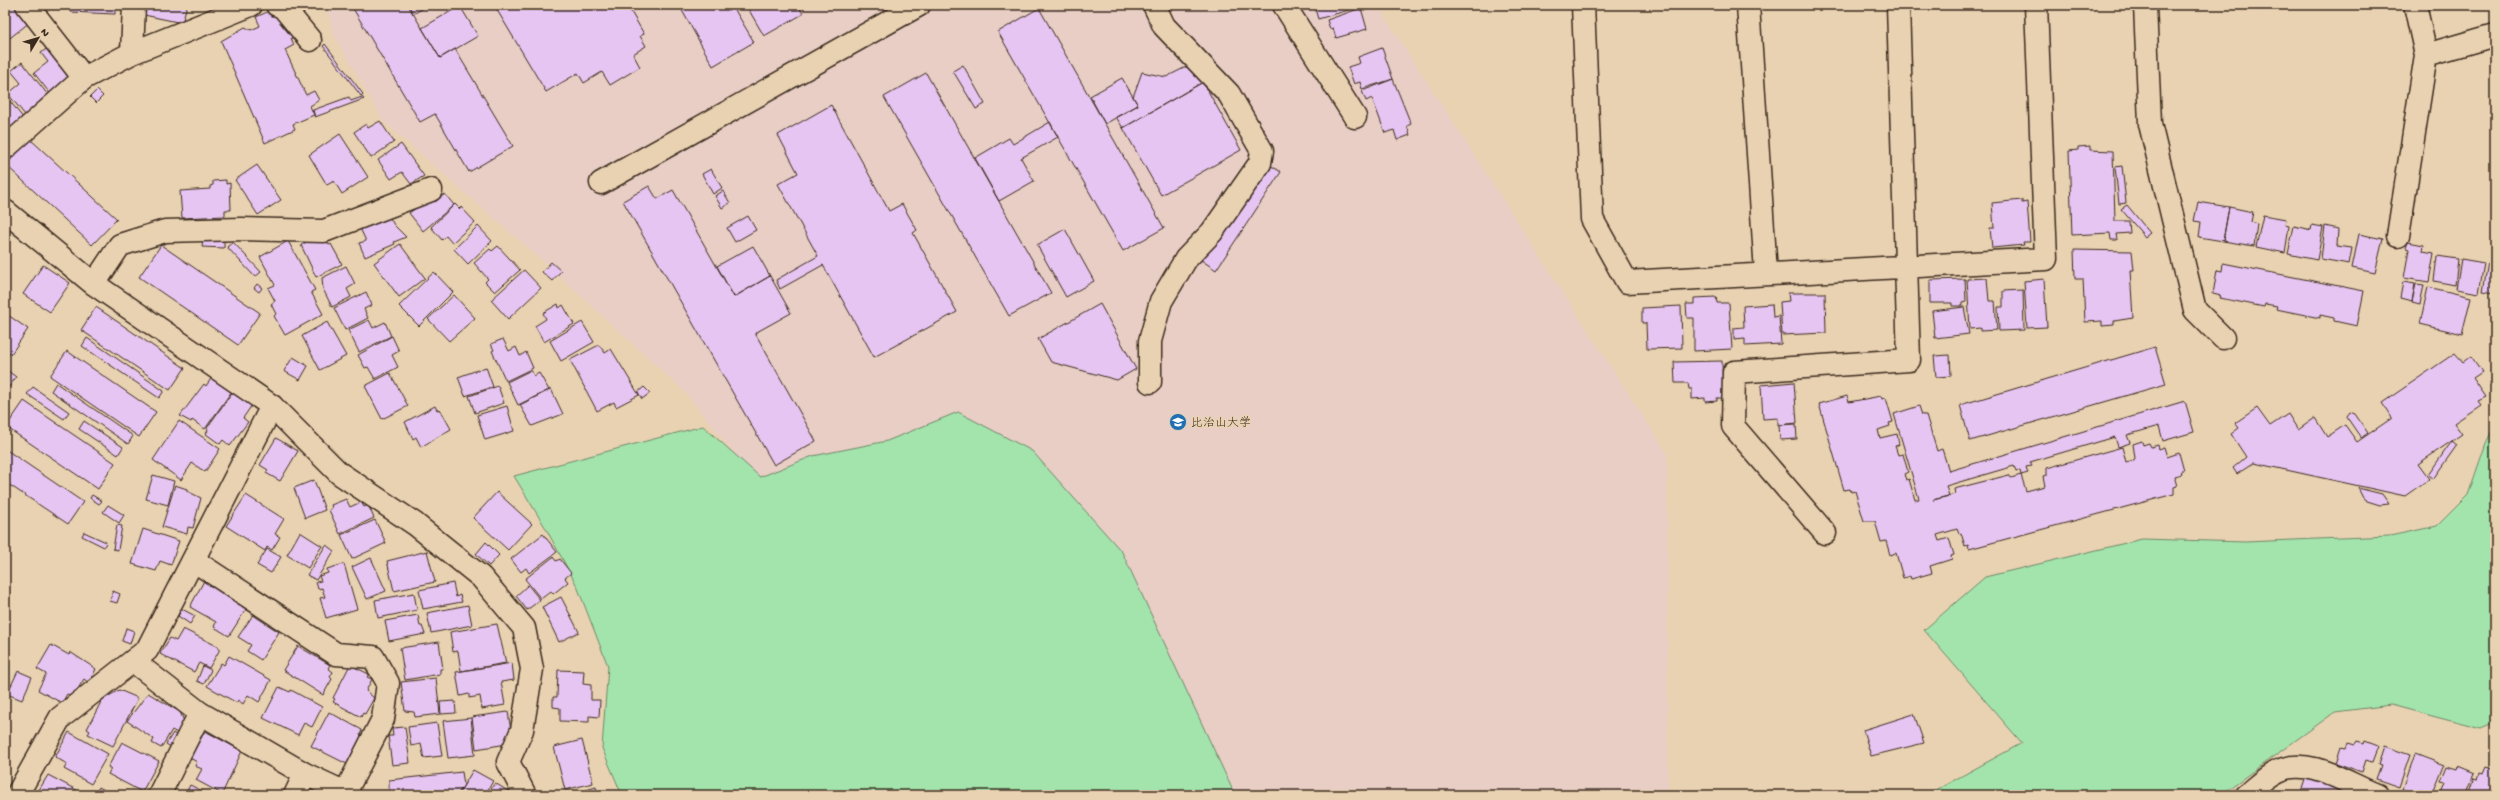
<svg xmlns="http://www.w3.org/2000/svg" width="2500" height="800" viewBox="0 0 2500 800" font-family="'Gochi Hand','Klee One',sans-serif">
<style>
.built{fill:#e8cec5}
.green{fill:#a3e4ad;stroke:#6f8766}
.building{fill:#e6c5f2;stroke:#3b2a1e;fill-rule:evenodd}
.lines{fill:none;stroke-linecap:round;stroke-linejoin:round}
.minor-casing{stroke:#3b2a1e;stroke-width:25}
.minor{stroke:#e9d2b2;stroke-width:22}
.labels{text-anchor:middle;stroke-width:3;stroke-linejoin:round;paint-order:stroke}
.poi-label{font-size:12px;fill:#3b2a1e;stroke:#e9d2b2;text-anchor:start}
</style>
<rect width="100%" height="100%" fill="#e9d2b2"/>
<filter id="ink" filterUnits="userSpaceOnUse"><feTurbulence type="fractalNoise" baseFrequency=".025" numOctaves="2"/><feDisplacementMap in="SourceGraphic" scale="8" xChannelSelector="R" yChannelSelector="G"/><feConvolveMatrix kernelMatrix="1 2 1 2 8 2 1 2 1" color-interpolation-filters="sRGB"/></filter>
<g filter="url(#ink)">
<path class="built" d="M326 5H1377L1667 453 1668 795H1169L778 508 685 392 544 262 384 122 334 35Z"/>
<path class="green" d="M958 412 1032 451 1122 552 1235 795H622L602 748 608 666 577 586 545 527 514 476 703 426 760 477 813 456 887 441Z
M2495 425V723L2481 729 2391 705 2335 712 2220 795H1927L2022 743 1924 630 1985 577 2142 539 2245 542 2390 536 2437 526 2468 495 2486 443Z"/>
<path class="building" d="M17 5 30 22 6 41 5 6Z
M70 5H115V14L70 12Z
M147 5H187L182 23 144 15Z
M351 5H408L440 58 455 49 513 146 469 172 435 114 420 122Z
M408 5H429L413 14Z
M494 5H627L644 34 640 36 646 46 633 54 640 67 610 85 602 72 584 83 578 73 546 92Z
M679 5H732L754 42 713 66Z
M746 5H798L803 14 764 36Z
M1314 5H1351L1352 9 1318 19Z
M460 6 478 36 440 58 422 28Z
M1039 8 1164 228 1123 251 998 32Z
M1361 8 1367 29 1336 38 1333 28 1330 29 1327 20Z
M274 9 298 34 291 38 294 45 285 50 306 95 314 91 319 100 310 106 314 115 293 124 295 129 265 143 221 41 245 27 251 30 260 26 256 17Z
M325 44 363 94 361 96 323 46Z
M49 47 71 75 52 96 34 73 48 62 41 53Z
M1382 48 1393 79 1362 89 1360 82 1354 84 1348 67 1360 63 1358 57Z
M22 62 48 95 40 101 42 103 26 116 8 94 21 83 11 71Z
M1192 64 1203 82 1123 128 1116 117 1138 105 1133 97 1142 72 1166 77Z
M963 65 985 104 976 109 953 71Z
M926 73 1051 293 1009 316 884 97Z
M1122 78 1138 105 1105 124 1090 96Z
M1393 79 1411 124 1407 126 1410 135 1397 140 1394 130 1385 133 1372 98 1366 101 1362 91Z
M1203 82 1241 150 1161 195 1123 128Z
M97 90 103 96 96 103 90 97Z
M5 95 24 119 5 134Z
M349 97 351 101 362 97 364 99 315 117 313 110Z
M831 105 889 211 902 204 917 230 913 233 957 312 874 357 823 265 780 289 776 280 818 256 778 184 798 173 778 135Z
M380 121 394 142 371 158 354 132 366 124 368 128Z
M1050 122 1058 137 1021 158 1034 181 999 201 975 158 1009 138 1013 144Z
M340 134 368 177 342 194 334 181 327 185 309 155Z
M30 139 117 219 92 245 6 165Z
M401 144 424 176 411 184 402 172 391 179 378 160Z
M2090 146V150L2113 151 2115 221H2129L2130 233 2116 234 2117 240H2111L2110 233 2072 235 2069 151 2078 150V147Z
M1265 162 1281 172 1216 270 1201 260Z
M257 165 281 200 258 215 235 180Z
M2122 166 2126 203 2119 204 2115 167Z
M711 169 722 188 713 194 702 174Z
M226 180V184L230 183 231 210H225V216L182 218 180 191 210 189V186L213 185V181Z
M649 186 657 199 673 190 734 297 770 276 791 313 755 333 816 441 774 465 623 201Z
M723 191 730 203 722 208 715 196Z
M445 194 454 205 423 231 409 213 432 197 435 202Z
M2022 200V203L2027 202 2030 242H2023L2024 245 1992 248 1990 228H1994L1992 203Z
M2198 202 2229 207 2223 241 2199 237 2201 222 2194 221Z
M455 204 460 209 461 207 475 222 452 243 446 236 442 240 431 227Z
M2127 205 2150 233 2145 237 2121 209Z
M2229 207 2253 212 2251 222 2257 224 2254 246 2223 241Z
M387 213 394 225 406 237 394 242 395 244 365 257 359 243 366 241 358 224Z
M2263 215 2286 219 2285 225 2289 226 2285 253 2256 247Z
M748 216 756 230 735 242 727 228Z
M2312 225 2323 227 2317 260 2288 254 2294 226 2311 230Z
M478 226 492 241 468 264 454 249Z
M2325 226 2338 229 2337 246 2352 248 2349 264 2321 259Z
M1065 229 1094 281 1066 297 1037 245Z
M2359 234 2383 239 2375 273 2352 268Z
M316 237 325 238 329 245 331 244 342 264 316 277 301 245Z
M203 239 224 240V248L202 247Z
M288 241 315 290 311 292 323 314 285 335 274 316 276 314 271 304 275 301 268 288 275 285 260 257Z
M233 242 261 272 255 277 227 247Z
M2408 242 2424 245 2423 251 2434 253 2429 282 2404 278 2409 249 2406 248Z
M400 244 425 278 399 297 374 263Z
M161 245 260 313 238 345 139 277Z
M498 246 520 270 495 292 485 282 488 279 474 263 490 249 492 251Z
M753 246 770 276 734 297 717 266Z
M2074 250 2132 251 2134 270H2130L2133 318 2114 321V325L2102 326V321L2085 322 2083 279H2075Z
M2437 256 2458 259 2455 285 2434 281Z
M2461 259 2484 263 2479 293 2456 289Z
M551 262 561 271 552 281 542 272Z
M2488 262 2495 264V293L2483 291Z
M2223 263 2364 291 2357 326 2334 321V318L2320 315V318L2276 309 2277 306 2265 304 2264 307 2220 298 2221 296 2213 294 2217 270 2222 271Z
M43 265 70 283 50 312 23 294Z
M346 266 355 284 347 289 351 297 332 307 323 289 322 278Z
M524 270 541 288 508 319 491 300Z
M434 272 453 292 419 326 399 306Z
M1987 278 1989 301H1995L1997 330 1980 331V328L1970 329 1967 279Z
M1965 279 1966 302 1962 303V306H1952V303H1930V280Z
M2044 279 2047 327 2027 328 2024 281Z
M2403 282 2415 284 2412 301 2400 298Z
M257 284 262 288 259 292 254 288Z
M2416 284 2424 285 2420 304 2412 302Z
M2428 287 2471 297 2462 334 2420 324Z
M2023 290 2024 330 1999 331 1998 307H2003V291Z
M366 292 372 305 364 309 368 318 345 330 334 308Z
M1788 293H1825L1826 333 1782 335 1780 302 1789 301Z
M454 295 475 318 449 341 428 319Z
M1716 297 1717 303H1729L1732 349 1694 351V318H1687L1686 304H1694V298Z
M558 304 559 308 563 305 574 324 544 342 535 326 546 319 543 313Z
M1100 304 1136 369 1117 380 1051 362 1038 339Z
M1772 304 1773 317 1779 316 1781 344 1745 346V339L1734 340V328L1744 327 1743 306Z
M1681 306 1682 348 1647 349 1646 323H1642V308Z
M96 307 185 368 170 390 81 330Z
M1964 307 1969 334 1935 338 1932 311Z
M5 313 28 329 11 354 5 350Z
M369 320 373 328 385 322 391 336 359 352 348 330Z
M327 322 346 356 320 370 302 336Z
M582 322 594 342 561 361 550 341Z
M392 336 399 351 392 355 398 367 375 379 368 367 365 368 358 355Z
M87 338 164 391 159 398 82 346Z
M503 339 509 351 516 347 520 356 526 352 533 368 506 381 492 351 494 350 491 344Z
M599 345 605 353 611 349 639 395 616 407 614 402 597 411 570 360Z
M2155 347 2166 384 1970 441 1960 405Z
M67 351 156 412 139 437 50 376Z
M2455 353 2463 362 2471 356 2482 372 2473 378 2486 397 2478 401 2481 405 2454 423 2462 434 2418 464 2429 479 2405 496 2254 463 2237 474 2233 468 2246 457 2231 434 2239 428 2235 423 2257 408 2270 426 2288 414 2298 430 2315 418 2327 437 2345 425 2357 442 2392 418 2382 403Z
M1950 355 1951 376 1936 377 1934 356Z
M293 357 308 366 300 380 284 371Z
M1722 361 1723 398H1717V401L1705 402V398L1692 399V389H1689L1688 383H1675L1674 362Z
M486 367 493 387 465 396 458 377Z
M531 370 534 376 539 373 549 390 518 405 507 382Z
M8 371 16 377 5 393V376Z
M390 373 408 406 382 419 365 386Z
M212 377 232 391 205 429 192 420 191 422 180 416 204 384 206 386Z
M1794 382 1797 423 1778 425V418L1763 419 1761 385Z
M56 383 133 436 128 444 51 391Z
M498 386 504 403 475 413 469 396Z
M33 387 69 412 64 419 27 394Z
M644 387 650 393 642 399 638 392Z
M551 389 563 414 532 426 520 405Z
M233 391 252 405 243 418 248 422 230 446 223 440 220 444 206 434 208 430 207 428Z
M1847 396 1849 402 1881 396 1882 399 1886 398 1893 422 1889 423 1890 426 1878 430 1880 438 1897 434 1899 445 1895 446 1898 455 1903 454 1908 472 1904 474 1906 480 1909 479 1915 500 1919 499 1894 414 1919 406 1922 415H1926L1937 451 1942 449 1949 471 2185 401 2194 432 2163 441 2159 426 2127 435 2130 443 2118 447 2115 437 2030 462 2032 466 2026 467 2028 473 2021 475 2026 491 2045 486 2043 476 2047 475V468L2122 447 2126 462 2134 460 2135 458 2133 444 2142 441 2143 445 2149 443 2151 447 2158 445 2159 449 2164 447 2167 457 2179 453 2184 471H2181L2182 474 2174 476 2177 486 2174 487V494L1969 549 1968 545 1965 546 1961 533 1959 534 1957 529 1937 535 1939 541 1949 538 1954 555 1951 556 1952 559 1930 566 1932 573 1911 579 1910 576 1903 578 1896 553 1890 555 1886 541 1881 542 1875 521H1864L1855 491 1851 492 1850 489 1844 490 1819 404ZM2014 466 2016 471 2020 470 2021 475 2011 478 2009 475 1954 489 1955 494 1933 500 1949 496 1946 486Z
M24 401 115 463 98 489 6 427Z
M435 406 437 410 440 409 451 429 421 447 416 437 413 439 405 422Z
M507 406 514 431 485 440 477 415Z
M2350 412 2355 414 2368 433 2361 438 2348 419 2347 416Z
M84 421 123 447 118 455 79 429Z
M179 421 220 449 205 472 192 463 181 480 153 460Z
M1796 424 1797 439 1780 440 1779 425Z
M276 438 298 451 280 481 266 473 268 470 260 465Z
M2452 441 2457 445 2433 479 2428 475Z
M5 449 83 502 68 524 5 482Z
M153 475 174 481 168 505 146 499Z
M314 480 325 510 305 518 294 488Z
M175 485 187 489V491L201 498 193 528 188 527 187 534 162 527Z
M2358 488 2382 494 2389 504 2380 505 2367 501 2363 498Z
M497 492 532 524 508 550 473 518Z
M92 495 102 501 99 504 90 498Z
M246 495 284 519 275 534 280 537 272 550 267 547 265 551 226 526Z
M346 499 350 507 361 502 364 507 368 505 374 518 340 534 329 510 332 508 331 505Z
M108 505 124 515 119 523 103 512Z
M375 520 386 543 352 559 341 535Z
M117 525 122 526 118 550 113 549Z
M143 529 179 541 171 565 160 561 156 571 132 564Z
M84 532 106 542 104 547 82 536Z
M300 532 322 546 308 568 287 555Z
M543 534 557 552 529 573 526 568 521 572 511 559Z
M486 542 499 555 489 566 476 554Z
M326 545 334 551 316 580 307 575Z
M267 549 281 557 271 573 257 565Z
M427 551 435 582 394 591 387 561Z
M553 557 556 561 560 559 571 573 565 578 568 582 553 594 551 591 541 599 525 579Z
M371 558 386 591 367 599 352 567Z
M344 564 357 609 326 618 320 598 325 597 322 588 318 589 316 582 321 581 319 576 328 573 327 569Z
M206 577 248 606 229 636 214 627 216 622 190 607Z
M453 583 456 597 460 595 462 602 423 609 419 590Z
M528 585 540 600 527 610 516 596Z
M113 591 120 594 117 603 110 601Z
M414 593 417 610 378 618 375 600Z
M561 597 579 632 559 642 542 607Z
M468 605 472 625 431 633 427 613Z
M182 609 195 616 190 624 178 616Z
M253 615 279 632 261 660 247 651 251 645 238 637Z
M418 615 420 626H422L425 634 389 641 385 621Z
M497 624 506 663 461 671 458 651 453 652 450 632Z
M126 628 134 631 130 644 122 641Z
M183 629 219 647V651L209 668 199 663 194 672 160 654 170 638 176 641Z
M439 642 443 669H440V674L405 680 400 648Z
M51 645 69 655 70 652 96 669 89 683 84 679 73 697 67 694 62 703 38 690 46 674 37 669Z
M298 646 330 665 328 668 333 672 330 677 332 679 323 695 283 670Z
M229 656 271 680 259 702 248 695 243 704 238 700 237 703 207 686 221 663 224 665Z
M512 663 514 680 501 682 505 705 482 709 480 696 469 698V694L460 696 456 672Z
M350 665 369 674 367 677 372 679 366 691 374 698 365 714 363 713 361 717 333 702 335 699 333 698Z
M203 666 211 670 204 684 197 681Z
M558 670 584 671 583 684 591 685V700H600L599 717 589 716V722L560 721V708L553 707V697H557Z
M18 671 32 677 22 700 7 694Z
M436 678 440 714 415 717 414 712 405 711 401 682Z
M279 687 290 692 291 690 322 707 312 727 304 723 298 735 263 718Z
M119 690 138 698 113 746 88 734 90 731 87 729 102 700Z
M148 693 180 712 184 721 177 733 172 730 161 748 152 743 154 739 127 721Z
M455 701 456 713 441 714 440 702Z
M329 712 362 730 360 735 364 737 351 766 311 746Z
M508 712 513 743 476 749 472 717Z
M1914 714 1924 743 1871 756 1863 730Z
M471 718 475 755 448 758 443 721Z
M437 723 442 756 424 758 421 744 411 746 408 727Z
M405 727 410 763 392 765 388 736H393L392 728Z
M205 731 242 751 222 794 196 780 202 769 195 766 197 762 190 758Z
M69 732 108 754 91 784 64 769 67 764 55 757Z
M173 733 177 736 171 747 166 744Z
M582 740 593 783 565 790 554 747Z
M2365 741 2378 746 2372 762 2366 760 2362 772 2336 763 2341 747 2346 748 2348 743 2355 745 2357 742 2364 744Z
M122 742 159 761 142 792 108 774 111 769 108 767Z
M2384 746 2410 755 2399 787 2376 779 2381 765 2378 764Z
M2415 754 2444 765 2433 793 2421 789 2419 794 2403 789Z
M2447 766 2457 769 2458 766 2475 773 2466 795H2440L2445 782 2441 781Z
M2486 766 2495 769 2493 795H2469L2475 777 2478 778 2480 772 2483 773Z
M473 770 493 781 485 795H458Z
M462 772 464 785 457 795H389V780Z
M48 775 86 795H44L45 793 39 790Z
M2306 777 2314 780 2316 777 2348 789 2346 795H2300Z
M495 783 511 793 510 795H487Z
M190 785 210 795H185Z
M99 787 113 795H95Z
M596 787 598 795H570Z"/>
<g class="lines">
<g class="minor-casing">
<path id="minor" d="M27 5 84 78
M277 5 282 6 310 40
M1284 5 1355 117
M1583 5 1592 219 1627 282 2046 259 2036 5
M1748 5 1766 273
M2145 5 2150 124 2195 310 2223 338
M132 53 134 5
M2426 55 2495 35
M5 148 84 78 132 53 251 5
M601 183 919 5
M5 211 94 284 272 406 339 473 415 524 481 577 524 628 532 669 522 730 508 762 525 795
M2398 236 2426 55 2415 5
M94 284 120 245 165 231 241 229 324 231 431 190
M1150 382V341L1161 301 1186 259 1212 232 1260 163 1262 151 1229 94 1164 26 1154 5
M1825 533 1733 426 1734 372 1909 360 1898 5
M193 560 336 654 373 657 388 683 383 719 345 793
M133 661 200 713 305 774 350 795
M17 795 60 718 147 650 272 406
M159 795 200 713
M295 795 305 774
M2246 795C2256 787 2267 776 2278 771 2310 756 2347 784 2377 795"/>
</g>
<use href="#minor" class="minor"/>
</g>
</g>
<defs>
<g id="university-disc" transform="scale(0.9)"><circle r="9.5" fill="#1f6fb2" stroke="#e9d2b2"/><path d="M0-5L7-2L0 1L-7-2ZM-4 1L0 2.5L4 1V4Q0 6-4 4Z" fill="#fff"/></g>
</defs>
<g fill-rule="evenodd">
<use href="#university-disc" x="1178" y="422"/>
</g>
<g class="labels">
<g class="poi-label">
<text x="1191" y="426">比治山大学</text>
</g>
</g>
<rect width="2500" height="800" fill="none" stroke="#e9d2b2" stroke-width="20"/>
<rect x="10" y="10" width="2480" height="780" fill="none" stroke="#3b2a1e" stroke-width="1.5" filter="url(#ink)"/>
<g transform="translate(38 38) rotate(52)" stroke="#e9d2b2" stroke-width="3" paint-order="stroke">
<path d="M0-3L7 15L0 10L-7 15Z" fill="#3b2a1e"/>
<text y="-6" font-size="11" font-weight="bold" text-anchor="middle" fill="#3b2a1e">N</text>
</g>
</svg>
